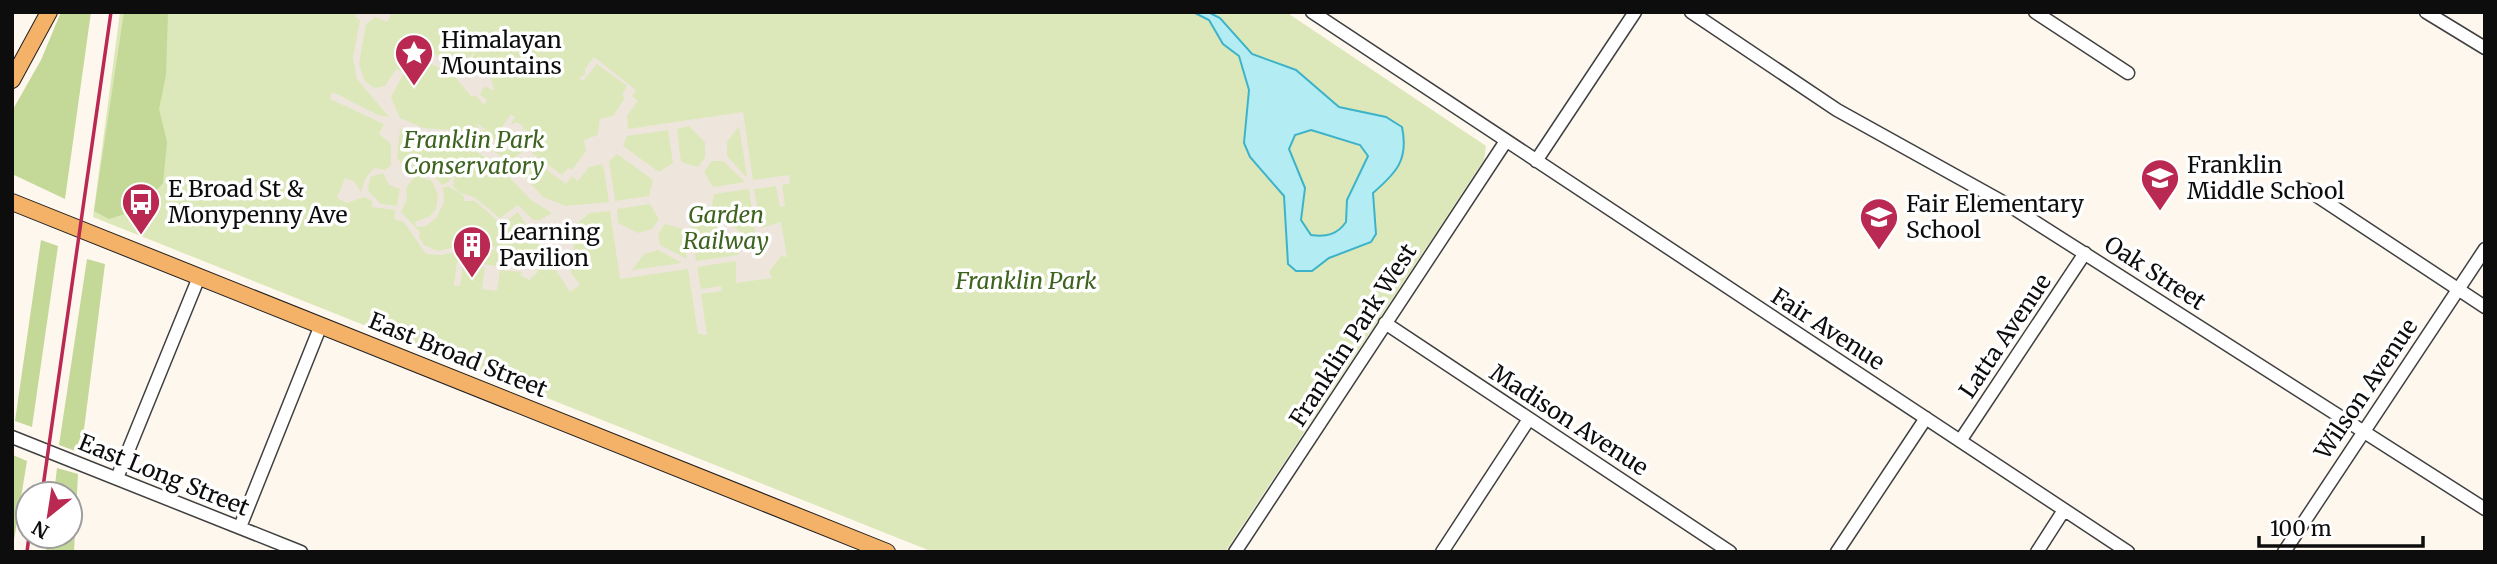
<svg xmlns="http://www.w3.org/2000/svg" width="2497" height="564" viewBox="0 0 2497 564" font-family="Merriweather,serif">
<style>
.green{fill:#dce8b9}
.forest{fill:#c4d898}
.plaza{fill:#eee6dd;fill-rule:evenodd}
.water{fill:#b4ecf4;stroke:#3db3c9;stroke-width:2;fill-rule:evenodd}
.lines{fill:none;stroke-linecap:round;stroke-linejoin:round}
.minor-casing{stroke:#404040;stroke-width:15}
.major-casing{stroke:#1e1e1e;stroke-width:18}
.minor{stroke:#fff;stroke-width:12}
.major{stroke:#f4b168;stroke-width:16}
.rail{stroke:#b92952;stroke-width:3.5}
.labels{text-anchor:middle;stroke-width:7;stroke-linejoin:round;paint-order:stroke}
.poi-label{font-size:23px;fill:#0d0d0d;stroke:#fff;text-anchor:start}
.park-label{font-size:23px;font-style:italic;fill:#3d631f;stroke:#fff}
.street-label{font-size:23px;fill:#0d0d0d;stroke:#fff}
</style>
<rect width="100%" height="100%" fill="#fef7ee"/>
<path class="green" d="M120 12H1286L1486 146 1484 160 1225 552H933L93 217Z"/>
<path class="forest" d="M61 12H91L65 199 12 174V111L41 60Z
M124 12H168L166 75 159 109 167 142 163 183 140 209 109 219 94 211Z
M41 240 58 246 32 427 15 421Z
M87 259 105 264 81 453 59 445Z
M13 455 27 461 12 552V459Z
M57 468 78 474 74 552H46L48 536H70V494H54Z"/>
<path class="plaza" d="M358 12H386L391 15 387 22 375 17 366 24 359 64 364 80 374 88 385 86 396 69 404 73 391 97 400 118 423 128 448 130 473 138 479 128 476 123 487 130H481L479 134 496 141 501 137 502 127 511 114 515 117 510 125 517 122 523 126 522 130 527 129 515 147 508 150 478 136 476 139 509 162 539 139V132L544 136 532 153 562 175 568 168 572 170 586 151 584 140 598 135 600 119 613 116 625 98 622 95 627 86 597 64 583 81 579 78 585 75V69L594 57 636 90 632 96 638 101 627 116 628 129 743 112 753 180 789 175 790 183 782 185 785 206 780 207 776 186 754 189 761 228 781 222 787 257 781 256 769 272 772 278 736 283V261L697 267 701 289 721 286 722 291 701 294 707 335 698 334 688 269 620 279 610 211 589 213 576 225 571 273 580 285 570 292 518 212 506 221 507 236 503 235 499 222 475 201H464V196L448 186 443 188 444 202 436 218 426 226 416 227 415 222 430 216 436 209 438 195 432 181 416 175 406 188 407 199 401 212 420 232 419 237 424 245 438 251 465 245 494 246 495 250H476L475 263 503 267 519 250 524 251 534 259 538 272 529 280 520 275 522 272 500 270 497 291 482 289 485 267 463 264 460 286H454L457 262H471V249L441 255 426 254 404 222 394 219 395 210 372 207V201L364 197 347 203 337 198 345 178 354 181 361 192 365 179 374 168 385 170 391 165V144L379 134 384 124 330 99 331 93 337 94 378 115 389 117 357 79 353 58 360 20 355 17ZM689 126 705 142V157L698 167 681 162 677 129ZM739 126 747 176 746 177 727 156V142ZM400 129 460 143 480 154 500 168 531 200 552 213 540 220H533L518 205 500 218 474 197 458 192 453 185 455 177 451 176 450 181 442 185 431 173 404 168 397 157ZM668 130 673 163 659 172 623 146 627 136ZM617 154 653 180 649 196 615 201 609 161ZM528 156 566 184 572 176 578 181 589 167 603 164 609 202 566 206 543 197 522 174ZM712 161H723L745 182 713 187 704 172ZM383 173 389 185 400 189 397 206 381 204 368 191 370 177ZM749 189 755 232 748 238 711 210 714 194ZM650 204 659 219 652 229 638 233 618 223 617 209ZM705 218 742 246 738 255 696 261 691 227ZM665 224 683 229 687 259 660 245 658 234ZM658 250 682 263 632 270 644 254Z
M477 48 468 68 477 69 491 79 494 89 493 91 485 86 482 90 480 95 487 100 484 105 476 96H471L455 77 430 63 432 56 437 54 445 70 457 74Z"/>
<path class="water" d="M1193 12H1208L1220 18 1252 54 1296 70 1339 107 1386 117 1402 127C1409 160 1396 173 1373 193L1376 234 1371 242 1329 258 1312 271H1296L1288 264 1284 196 1250 157 1244 143 1249 90 1239 56 1223 44 1209 20ZM1311 130 1360 145 1368 156 1347 200 1346 222C1337 235 1326 237 1311 235L1301 220 1305 188 1289 149 1295 135Z"/>
<g class="lines">
<g class="minor-casing">
<path id="minor" d="M1312 12 2128 552
M1691 12 1837 110 2010 206 2485 509
M2035 12 2128 73
M2426 12 2485 48
M1536 161 1635 12
M2308 190 2485 307
M1385 323 1730 552
M12 437 301 552
M1960 441 2085 253
M117 478 199 277
M240 527 321 325
M1235 552 1506 141
M1442 552 1529 419
M1837 552 1926 418
M2037 552 2064 510
M2284 552 2485 249"/>
</g>
<g class="major-casing">
<path id="major" d="M12 80 49 12
M12 202 887 552"/>
</g>
<use href="#minor" class="minor"/>
<use href="#major" class="major"/>
<path class="rail" d="M42 494 111 12
M27 552 29 536"/>
</g>
<defs>
<g id="sight-pin" transform="scale(2.0125)"><path d="M0 17L-7.5 6A9.5 9.5 0 1 1 7.5 6Z" fill="#b92952" stroke="#fff"/><path d="M0-6L1.8-2.2L6-1.7L2.9 1.2L3.7 5.4L0 3.3L-3.7 5.4L-2.9 1.2L-6-1.7L-1.8-2.2Z" fill="#fff"/></g>
<g id="school-pin" transform="scale(2.0125)"><path d="M0 17L-7.5 6A9.5 9.5 0 1 1 7.5 6Z" fill="#b92952" stroke="#fff"/><path d="M0-5L7-2L0 1L-7-2ZM-4 1L0 2.5L4 1V4Q0 6-4 4Z" fill="#fff"/></g>
<g id="bus-pin" transform="scale(2.0125)"><path d="M0 17L-7.5 6A9.5 9.5 0 1 1 7.5 6Z" fill="#b92952" stroke="#fff"/><path d="M-5-6H5V4H4V6H2V4H-2V6H-4V4H-5ZM-3.5-4V0h7V-4ZM-3.5 1.2v1.5H-2V1.2ZM2 1.2v1.5H3.5V1.2Z" fill="#fff"/></g>
<g id="building-pin" transform="scale(2.0125)"><path d="M0 17L-7.5 6A9.5 9.5 0 1 1 7.5 6Z" fill="#b92952" stroke="#fff"/><path d="M-4-6H4V6H1V3H-1V6H-4ZM-2.5-4.3h1.7v1.8h-1.7ZM.8-4.3h1.7v1.8H.8ZM-2.5-1h1.7V.8h-1.7ZM.8-1h1.7V.8H.8Z" fill="#fff"/></g>
</defs>
<g fill-rule="evenodd">
<use href="#sight-pin" x="414" y="53"/>
<use href="#school-pin" x="2160" y="178"/>
<use href="#bus-pin" x="141" y="202"/>
<use href="#school-pin" x="1879" y="217"/>
<use href="#building-pin" x="472" y="245"/>
</g>
<g class="labels">
<g class="poi-label">
<text x="441" y="48">Himalayan<tspan x="441" dy="26">Mountains</tspan></text>
<text x="2187" y="173">Franklin<tspan x="2187" dy="26">Middle School</tspan></text>
<text x="168" y="197">E Broad St &amp;<tspan x="168" dy="26">Monypenny Ave</tspan></text>
<text x="1906" y="212">Fair Elementary<tspan x="1906" dy="26">School</tspan></text>
<text x="499" y="240">Learning<tspan x="499" dy="26">Pavilion</tspan></text>
</g>
<g class="park-label">
<text x="474" y="148">Franklin Park<tspan x="474" dy="26">Conservatory</tspan></text>
<text x="726" y="223">Garden<tspan x="726" dy="26">Railway</tspan></text>
<text x="1026" y="289">Franklin Park</text>
</g>
<g class="street-label">
<text transform="translate(2155 273) rotate(33)" y="8">Oak Street</text>
<text transform="translate(1828 329) rotate(33)" y="8">Fair Avenue</text>
<text transform="translate(1353 335) rotate(-57)" y="8">Franklin Park West</text>
<text transform="translate(2005 336) rotate(-56)" y="8">Latta Avenue</text>
<text transform="translate(458 355) rotate(22)" y="8">East Broad Street</text>
<text transform="translate(2366 389) rotate(-56)" y="8">Wilson Avenue</text>
<text transform="translate(1569 420) rotate(33)" y="8">Madison Avenue</text>
<text transform="translate(164 475) rotate(22)" y="8">East Long Street</text>
</g>
</g>
<rect width="2497" height="564" fill="none" stroke="#0d0d0d" stroke-width="28"/>
<g transform="translate(49 515) rotate(210)"><circle r="33" fill="#ffffff" stroke="#9e9e9e" stroke-width="2"/>
<path d="M0-5L12 26L0 18L-12 26Z" fill="#b92952"/>
<text y="-10" font-size="19" font-weight="bold" text-anchor="middle" fill="#0d0d0d">N</text>
</g>
<path d="M2259 536v10h164v-10" fill="none" stroke="#0d0d0d" stroke-width="3.5"/>
<text x="2270" y="536" font-size="21" fill="#0d0d0d" stroke="#ffffff" stroke-width="5" paint-order="stroke">100 m</text>
</svg>
